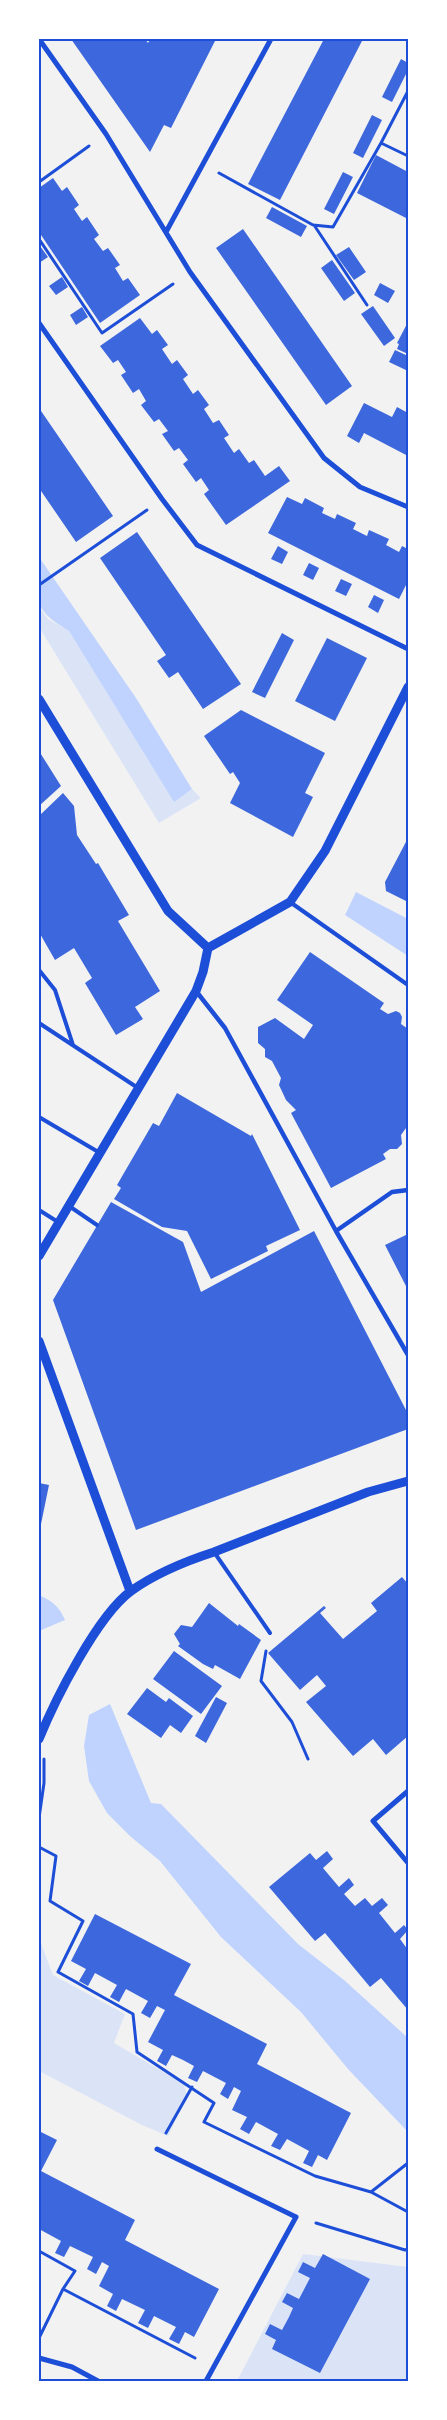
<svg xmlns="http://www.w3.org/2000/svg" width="447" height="2420" viewBox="0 0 447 2420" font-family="Inter,sans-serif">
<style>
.green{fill:#dbe4f7}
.water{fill:#bfd3fe}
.building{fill:#3d67dc}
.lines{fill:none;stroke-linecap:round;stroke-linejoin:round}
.path{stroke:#1d4ed8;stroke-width:3}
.service{stroke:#1d4ed8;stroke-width:4}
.pedestrian{stroke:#1d4ed8;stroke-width:4.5}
.minor{stroke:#1d4ed8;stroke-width:5}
.tertiary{stroke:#1d4ed8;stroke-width:9}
.neatline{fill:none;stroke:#1d4ed8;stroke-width:2}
</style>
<rect width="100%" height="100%" fill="#f2f2f2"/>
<path class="green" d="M39 607 48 619 69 631 174 801 192 789 201 798 159 823 39 627Z
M39 1938 53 1975 125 2014 114 2043 184 2084 187 2095 168 2136 142 2125 39 2071Z
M303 2254 408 2267V2381H237Z"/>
<path class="water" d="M39 557 136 698 192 789 174 802 69 631C29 607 39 600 39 557Z
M356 892 408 919V956L345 915Z
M39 1595C52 1601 59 1606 65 1620L39 1631Z
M110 1704 151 1803 161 1804 298 1944 344 1980 408 2038V2132L348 2069 301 2012 221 1937 160 1861 130 1836 107 1813 89 1781 84 1746 89 1715Z"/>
<path class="building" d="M71 39H145L148 43 150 39H216L171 128 164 125 150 152Z
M324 39H363L280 200 248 184Z
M401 59 408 63V70L392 102 382 97Z
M372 115 382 120 363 158 353 153Z
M376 155 408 172V219L357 193Z
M343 172 353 177 334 214 324 209Z
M53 178 62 191 67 187 79 205 74 209 82 221 87 217 99 235 94 239 103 251 108 248 120 265 115 268 123 281 128 278 140 295 100 323 39 232V188Z
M272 207 307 226 301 237 266 218Z
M243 229 352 386 326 405 216 248Z
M40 246 48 257 39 263V248Z
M349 247 366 272 354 280 336 255Z
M332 260 355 293 344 301 321 268Z
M62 277 68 287 56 295 49 286Z
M380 283 395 291 388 303 374 295Z
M373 306 395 338 384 346 361 314Z
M82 307 88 317 76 325 70 315Z
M140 318 152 334 157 330 168 345 162 349 172 364 177 360 188 375 183 379 193 394 198 390 209 405 204 409 213 423 219 420 229 435 224 438 234 453 239 449 249 463 254 460 265 476 279 466 290 481 226 525 204 494 209 490 201 478 196 482 183 464 188 460 179 448 174 451 162 434 168 431 159 419 154 422 141 405 146 401 139 389 133 393 121 375 126 372 118 360 113 363 100 346Z
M408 322V354L397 349 399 344 397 343Z
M395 350 408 356V371L389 362Z
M364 403 392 417 397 407 408 413V456L364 433 359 443 347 436Z
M39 408 113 516 76 542 39 488Z
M287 497 302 504 305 498 324 508 322 513 335 519 337 514 356 523 353 529 367 536 369 530 389 539 386 545 399 552 402 546 408 549V581L399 599 268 533Z
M137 532 241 684 203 709 178 672 169 678 157 661 166 655 100 558Z
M278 546 288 552 282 564 271 559Z
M309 563 319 568 313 580 303 575Z
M341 579 352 584 346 596 335 591Z
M374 595 384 600 378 613 368 607Z
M282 633 294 640 265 698 252 692Z
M327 638 367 658 335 721 295 701Z
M241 710 325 753 305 793 313 797 293 837 230 803 240 783 233 772 230 774 204 736Z
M39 751 61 786 39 806Z
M63 793 74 806 77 835 96 864 98 863 129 915 118 921 160 991 135 1007 143 1019 116 1035 85 983 92 978 74 948 55 960 39 932V816Z
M408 838V902L386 891 385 882Z
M310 952 384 1003 380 1009 388 1014 396 1011 400 1013 402 1017 401 1024 408 1029V1129L406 1128 401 1135 402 1144 397 1149H390L383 1154 386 1159 331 1188 291 1113 296 1110 286 1100 279 1085 281 1078 272 1061 265 1057V1049L258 1043V1027L275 1018 304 1039 313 1025 277 1000Z
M177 1093 251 1136 252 1134 300 1230 266 1246 268 1251 211 1279 187 1231 162 1227 114 1199 121 1188 117 1185 153 1123 159 1126Z
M111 1202 183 1242 201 1292 314 1231 408 1414V1429L136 1530 53 1300Z
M408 1234V1290L385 1245Z
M39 1483 49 1485 40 1529H39Z
M402 1577 408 1584V1736L386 1755 373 1739 353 1756 306 1702 326 1686 317 1675 300 1690 268 1653 324 1606 326 1608 320 1613 343 1639 377 1611 371 1603Z
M209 1603 238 1626 239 1624 261 1640 240 1679 215 1665 213 1669 203 1664 178 1646 180 1644 174 1634 181 1625 192 1627Z
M174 1651 222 1686 201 1714 153 1679Z
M147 1688 166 1702 169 1698 193 1716 181 1733 170 1725 161 1738 127 1714Z
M216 1697 227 1703 206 1743 195 1736Z
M327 1851 333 1859 323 1868 339 1887 349 1878 354 1885 344 1894 355 1906 365 1898 372 1906 382 1898 388 1905 379 1913 395 1933 404 1925 408 1930 400 1939 408 1950V2010L381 1978 370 1987 325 1933 315 1941 269 1887 310 1853 316 1860Z
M95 1914 191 1964 174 1995 267 2044 257 2064 351 2113 327 2160 318 2155 312 2167 303 2163 309 2151 287 2139 280 2150 271 2146 278 2134 256 2122 249 2134 240 2129 247 2117 232 2110 241 2091 234 2087 228 2099 220 2094 226 2083 203 2071 197 2082 188 2078 194 2066 183 2060 172 2055 166 2066 157 2061 163 2050 148 2042 165 2010 157 2006 150 2018 141 2013 148 2001 126 1989 119 2002 110 1997 117 1985 95 1973 88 1986 79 1981 86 1969 71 1961Z
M39 2131 57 2140 41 2171 135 2220 125 2240 219 2289 194 2337 185 2332 179 2344 169 2339 176 2327 154 2316 148 2328 138 2323 145 2310 122 2299 116 2311 107 2306 113 2294 99 2286 109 2266 102 2262 96 2274 87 2269 93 2257 70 2246 64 2257 55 2253 61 2241 39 2229Z
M323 2254 370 2279 320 2373 272 2349 276 2340 265 2334 270 2324 282 2330 289 2317 293 2308 282 2302 287 2293 299 2299 310 2278 298 2272 303 2262 315 2268Z"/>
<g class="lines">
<path class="path" d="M408 91 381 143 408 156
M219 173 313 225 333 227 381 143
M39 182 89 146
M314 225 367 305
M39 239 102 333 173 284
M39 585 147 510
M266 1651 261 1681 292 1722 308 1759
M39 1818 44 1783V1759
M39 1847 56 1856 50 1901 83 1921 58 1972 133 2014 137 2052 214 2103 204 2122 315 2176 371 2192 408 2212
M166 2133 192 2087
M371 2192 408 2163
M316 2223 405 2250 408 2249
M39 2251 75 2271 63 2289 195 2358
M39 2338 63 2289"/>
<path class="service" d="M290 902 408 985
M39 970 55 990 73 1045
M39 1023 138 1088
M39 1117 100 1153
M69 1206 97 1225
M39 1210 58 1222
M214 1552 270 1633"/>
<path class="pedestrian" d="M196 991 225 1028 336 1231 408 1355
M336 1231 392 1192 408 1190"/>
<path class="minor" d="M39 39 106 134 190 272 324 458 360 487 408 507
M166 232 271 39
M39 323 162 499 197 545 408 649
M408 1791 373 1821 408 1863
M157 2149 296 2217 206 2381
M39 2358 72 2367 98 2381"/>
<path class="tertiary" d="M39 699 168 911 208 948
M208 948 290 902 325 851 408 687
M39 1256 196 991 203 972 208 948
M39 1341 130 1591
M39 1739C55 1700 97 1616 131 1591 155 1574 186 1561 214 1552L368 1492 408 1481"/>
</g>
<rect width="447" height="2420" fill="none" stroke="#ffffff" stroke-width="80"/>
<rect x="40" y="40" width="367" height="2340" class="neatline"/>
</svg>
